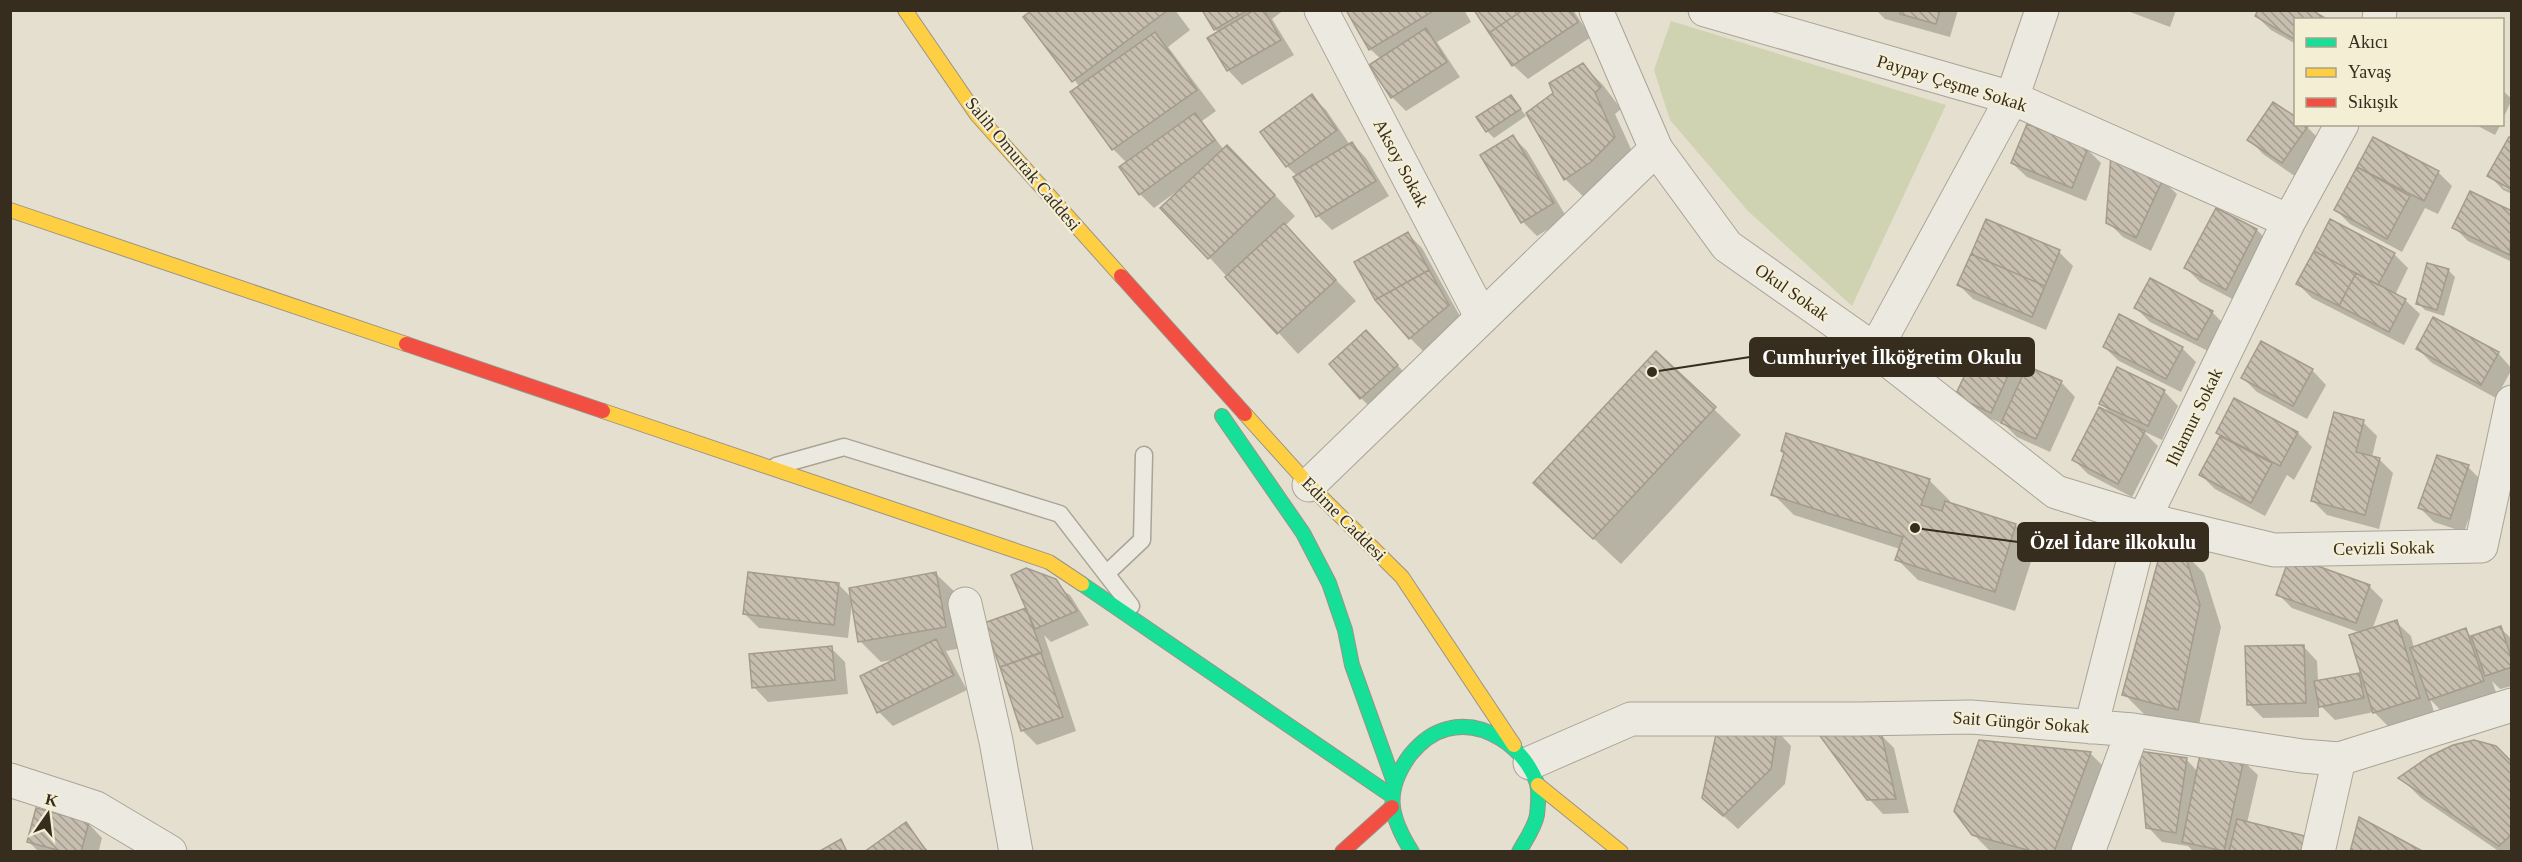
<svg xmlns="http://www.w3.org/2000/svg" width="2522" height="862" viewBox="0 0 2522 862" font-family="'Times New Roman',serif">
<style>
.green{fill:#d0d3b1}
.shadow{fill:#0003}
.building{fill:url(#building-back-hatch);stroke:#a49b8d;stroke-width:1.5}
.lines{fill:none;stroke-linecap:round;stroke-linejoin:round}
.lane-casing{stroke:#a9a497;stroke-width:19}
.street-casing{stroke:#a9a497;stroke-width:35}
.fast-casing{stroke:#999387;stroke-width:16}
.slow-casing{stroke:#999387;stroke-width:16}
.jam-casing{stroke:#999387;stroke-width:16}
.lane{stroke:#ece9e0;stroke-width:16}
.street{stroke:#ece9e0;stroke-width:33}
.fast{stroke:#16e098;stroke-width:14}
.slow{stroke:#ffcf43;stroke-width:14}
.jam{stroke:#f24e42;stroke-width:14}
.labels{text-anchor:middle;stroke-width:4.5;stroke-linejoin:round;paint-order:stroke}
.street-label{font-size:18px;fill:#372d1f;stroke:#f4eed5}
.leader{fill:none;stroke:#372d1f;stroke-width:2}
.callout-dot{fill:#372d1f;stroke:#f4eed5;stroke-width:2}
.callout{fill:#372d1f;stroke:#372d1f;stroke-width:2}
.callout-label{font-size:20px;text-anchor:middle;font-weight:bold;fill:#fff}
</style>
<defs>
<pattern id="building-back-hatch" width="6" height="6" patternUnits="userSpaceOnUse" patternTransform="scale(1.5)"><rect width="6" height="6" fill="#c7beaf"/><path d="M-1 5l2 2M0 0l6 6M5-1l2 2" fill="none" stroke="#a29b8e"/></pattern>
</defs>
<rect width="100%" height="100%" fill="#e4dfce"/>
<path class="green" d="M1671 21 1946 105 1852 306 1748 211 1670 120 1654 70Z"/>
<path class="shadow" d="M1033 10H1175L1190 30 1168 47 1216 111 1202 121 1224 150 1248 167 1295 216 1285 226 1356 301 1298 354 1209 257 1176 192 1154 208 1140 194 1127 163 1113 149 1072 93 1080 87 1025 18Z
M1204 10H1284L1272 19 1294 55 1242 85 1228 70 1218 33Z
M1347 10H1464L1471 22 1437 42 1460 77 1406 111 1392 97 1381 59 1370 49Z
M1476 10H1573L1591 37 1528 79 1513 65Z
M1876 10H1958L1950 37 1885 19Z
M2125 10H2176L2170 27Z
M2256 16 2296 20V44L2271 30Z
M1583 65 1603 85 1621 109 1615 114 1635 158 1586 199 1565 179 1555 93Z
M2502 90 2512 99 2502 121Z
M1312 96 1326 110 1350 145 1352 143 1366 158 1389 196 1332 230 1318 216 1295 177 1297 176 1287 166Z
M1511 97 1526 116 1494 138 1487 131Z
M2296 124H2304L2321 141 2296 177 2263 154 2249 139Z
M2474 124H2501L2495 135Z
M1513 137 1527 151 1567 218 1537 236 1523 222Z
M2373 139 2438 172 2452 186 2438 214 2425 208 2402 252 2350 224 2336 210Z
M2087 149 2101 163 2086 201 2027 177 2012 163Z
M2489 175 2503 183V187L2512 191V194L2503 190Z
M2162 180 2177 194 2151 251 2123 237 2108 222Z
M2217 210 2257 230 2271 244 2240 303 2200 282 2186 268Z
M2512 213V262L2468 241 2454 227Z
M1407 233 1422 248 1462 320 1424 352 1410 338Z
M2059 252 2073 266 2046 330 1973 299 1959 285Z
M2394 254 2408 268 2395 295 2405 300 2420 314 2404 345 2312 298 2298 284Z
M2448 270 2455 277 2444 316 2425 310 2418 303Z
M2136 308 2212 312 2226 326 2212 353 2150 322Z
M2262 343 2312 370 2326 385 2307 419 2257 392 2243 378Z
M1380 346 1411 380 1375 412 1361 398Z
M2104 347 2182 348 2196 362 2181 392 2119 361Z
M2418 349 2498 353 2512 369 2496 398 2432 363Z
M1656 354 1741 435 1621 564 1562 509Z
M2017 355 2031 369 2061 382 2075 397 2050 452 2017 437 2005 425 1971 410 1957 396Z
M2164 391 2178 406 2162 440 2143 431 2158 446 2132 497 2088 474 2074 460 2113 415 2101 404Z
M2363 422 2377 436 2372 457 2379 459 2393 473 2379 529 2327 515 2313 501Z
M2217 433H2298L2312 447 2294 480 2287 475 2265 516 2215 489 2201 475 2221 437Z
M2468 467 2482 481 2464 532 2434 522 2420 508Z
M1929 480 1950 501 1949 504 2015 525 2036 546 2015 611 1918 580 1897 559 1900 549 1794 515 1773 494Z
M2183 552 2204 573 2221 627 2198 729 2145 715 2124 694Z
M1026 569 1070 595 1089 625 1051 642 1044 635 1076 731 1037 745 1022 730 986 624 1028 609Z
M936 574 957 594 966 647 946 651 967 690 893 726 879 712 862 677 896 659 881 662 860 641 852 602 848 638 759 628 745 614 838 584 852 598Z
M2369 586 2383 600 2372 630 2396 622 2411 636 2414 648 2465 630 2472 637 2500 628 2512 639V686L2500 689 2492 681 2497 695 2444 714 2430 699 2434 712 2388 726 2374 712 2335 720 2319 704V717L2263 718 2249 704 2303 646 2317 661 2318 682 2359 674 2364 679 2361 633 2292 608 2278 594Z
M831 648 845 662 848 694 768 702 754 687Z
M1777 731 1791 746 1785 784 1738 829 1719 812Z
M1880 734 1894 748 1909 813 1883 814 1869 799Z
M2090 753 2111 774 2082 852H1991L1973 834Z
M2186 759 2198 772 2243 761 2258 775 2247 823 2328 852H2194L2188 846 2162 842 2148 827Z
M2512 763V852H2500L2421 798 2401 778Z
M88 823 102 838 99 850 105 852H39L28 841Z
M906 824 929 852H867Z"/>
<path class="building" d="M1032 10H1168L1072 82 1023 17Z
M1202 10H1248L1214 30Z
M1254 10H1264L1281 40 1227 71 1207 38Z
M1346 10H1435L1369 50Z
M1474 10H1523L1489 33Z
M1523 10H1570L1578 22 1512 66 1489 33Z
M1901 10H1940L1936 24 1900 14Z
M2258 10H2312L2328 20H2296V40L2255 16Z
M1426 28 1447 62 1391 98 1369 65Z
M1155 32 1197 90 1112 150 1070 92Z
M1583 63 1601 87 1595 93 1615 137 1591 162 1564 180 1526 113 1553 93 1549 83Z
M1312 94 1337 130 1286 167 1260 132Z
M1511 95 1521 109 1486 132 1476 117Z
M2273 102 2296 117V124L2308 126 2282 163 2247 140Z
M1195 113 1215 140 1139 195 1119 167Z
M2027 124 2088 148 2072 188 2011 163Z
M1513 135 1554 203 1521 223 1480 155Z
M2373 137 2439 171 2424 201 2357 167Z
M2509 137 2512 138V190L2487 176Z
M1352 142 1376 181 1316 217 1293 177Z
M1227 145 1275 195 1208 259 1160 208Z
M2111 155 2163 179 2136 238 2106 223Z
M2357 167 2410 196 2387 239 2334 210Z
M2470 191 2512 211 2510 255 2452 228Z
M2216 208 2257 229 2226 290 2184 268Z
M1986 219 2060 250 2045 286 1971 254Z
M2330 219 2395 253 2378 285 2314 251Z
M1284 223 1336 280 1277 334 1225 277Z
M1408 232 1429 270 1375 300 1354 262Z
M2314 251 2356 273 2339 306 2296 284Z
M1971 254 2045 286 2032 317 1957 285Z
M2427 263 2449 269 2437 310 2416 304Z
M1429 270 1449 305 1409 339 1375 300Z
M2356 273 2406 299 2389 332 2339 306Z
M2150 278 2213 311 2197 340 2134 308Z
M2119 314 2183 347 2166 379 2103 347Z
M2433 317 2499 352 2481 385 2416 349Z
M1366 330 1398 365 1360 399 1329 364Z
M1982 338 2018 354 1991 413 1955 396Z
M2261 341 2313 369 2293 406 2241 378Z
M1656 351 1716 407 1593 539 1533 483Z
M2027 366 2062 381 2036 439 2001 423Z
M2117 367 2165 390 2148 426 2099 404Z
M2234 398 2298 432 2280 466 2216 433Z
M2099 407 2145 431 2118 484 2072 460Z
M2334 412 2364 420 2356 452 2380 458 2365 515 2311 501Z
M1786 433 1930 479 1921 505 1942 511 1945 501 2016 524 1995 592 1895 560 1903 537 1771 495 1784 453 1781 451Z
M2220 436 2272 463 2251 503 2199 475Z
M2437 455 2469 465 2450 519 2418 508Z
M2162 546 2184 551 2200 605 2178 710 2122 695Z
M2290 556 2370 585 2356 623 2276 595Z
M1026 568 1056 579 1077 611 1035 629 1011 575Z
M748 572 839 583 834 625 743 614Z
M936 572 946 627 858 642 849 588Z
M1026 608 1042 652 1000 667 984 623Z
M2397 620 2420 698 2373 713 2349 635Z
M2501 626 2512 660V667L2485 676 2471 636Z
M2466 628 2484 681 2429 700 2410 648Z
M936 639 954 675 877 713 860 676Z
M2304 645 2306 703 2247 705 2245 646Z
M832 646 835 680 752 688 749 654Z
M1041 653 1063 717 1021 731 1000 667Z
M2359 673 2364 698 2319 707 2314 681Z
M1717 730H1777L1771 769 1723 816 1702 798Z
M1881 732 1896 799 1867 800 1820 736Z
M1979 740 2091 752 2054 852H2035L1972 835 1954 811Z
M2474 740 2496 746 2512 762V834L2499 846 2398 778 2430 756 2453 745Z
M2201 750 2244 759 2224 851 2182 842Z
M2139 751 2187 758 2176 833 2146 828Z
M36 808 89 822 81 852H65L27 842Z
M2359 817 2424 852H2350Z
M2237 819 2317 839 2314 852H2229Z
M906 822 927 852H864Z
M841 839 847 852H818Z"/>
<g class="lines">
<g class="lane-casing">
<path id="lane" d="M776 466 844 447 1060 514 1131 606
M1106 574 1142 540 1144 455"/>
</g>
<g class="street-casing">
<path id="street" d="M1321 10 1481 316
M1596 10 1656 149 1727 246 1875 350 2056 492 2144 519 2274 550 2481 546 2512 402
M1705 10 2012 98 2289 221
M2379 20 2380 10
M1875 350 2012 98 2042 10
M1309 485 1656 149
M965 604 996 741 1016 852
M2091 727 2144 519 2289 221 2342 124
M1530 763 1631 719H1859L1971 717 2133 730 2302 756 2339 759 2512 705
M10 780 96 808 170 852
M2088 852 2133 730
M2318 852 2339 759"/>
</g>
<g class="fast-casing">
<path id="fast" d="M1222 416 1303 533 1329 583 1345 630 1352 665 1394 782
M1082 584 1392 796
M1412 852C1389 816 1384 791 1410 755 1419 744 1431 733 1447 729 1485 719 1524 748 1537 783 1539 791 1538 806 1537 815 1535 827 1525 841 1519 852"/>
</g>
<g class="slow-casing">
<path id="slow" d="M905 10 977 115 1121 276
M10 210 406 344
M603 411 1049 562 1082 584
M1245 414 1309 485 1402 577 1514 745
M1538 785 1621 852"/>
</g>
<g class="jam-casing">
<path id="jam" d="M1121 276 1245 414
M406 344 603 411
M1342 852 1392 807"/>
</g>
<use href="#lane" class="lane"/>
<use href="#street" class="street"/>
<use href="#fast" class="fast"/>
<use href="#slow" class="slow"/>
<use href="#jam" class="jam"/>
</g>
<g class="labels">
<g class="street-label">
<text transform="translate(1952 83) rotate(17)" y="6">Paypay Çeşme Sokak</text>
<text transform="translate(1401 163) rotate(62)" y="6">Aksoy Sokak</text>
<text transform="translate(1023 164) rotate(50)" y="6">Salih Omurtak Caddesi</text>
<text transform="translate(1792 292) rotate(35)" y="6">Okul Sokak</text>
<text transform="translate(2194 417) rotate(-64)" y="6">Ihlamur Sokak</text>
<text transform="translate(1344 519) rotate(45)" y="6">Edirne Caddesi</text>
<text transform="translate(2384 548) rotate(-1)" y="6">Cevizli Sokak</text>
<text transform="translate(2021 722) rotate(4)" y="6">Sait Güngör Sokak</text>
</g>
</g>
<path class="leader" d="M1652 372L1750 357M1915 528L2018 542"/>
<g class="callout-dot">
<circle cx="1652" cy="372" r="6"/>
<circle cx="1915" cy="528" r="6"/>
</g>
<g class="callout">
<rect x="1750" y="338" width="284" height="38" rx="6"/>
<rect x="2018" y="523" width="190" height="38" rx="6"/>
</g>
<g class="callout-label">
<text x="1892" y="364">Cumhuriyet İlköğretim Okulu</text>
<text x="2113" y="549">Özel İdare ilkokulu</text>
</g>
<rect width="2522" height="862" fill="none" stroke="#372d1f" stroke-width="24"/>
<rect x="2294" y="18" width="210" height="108" fill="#f4eed5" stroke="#a8a18c" stroke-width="1.5"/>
<rect x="2306" y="38" width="30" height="9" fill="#16e098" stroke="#a8a18c" stroke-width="1.5"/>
<text x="2348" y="48" font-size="18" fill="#372d1f">Akıcı</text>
<rect x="2306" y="68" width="30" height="9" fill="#ffcf43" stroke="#a8a18c" stroke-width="1.5"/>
<text x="2348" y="78" font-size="18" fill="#372d1f">Yavaş</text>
<rect x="2306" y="98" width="30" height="9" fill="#f24e42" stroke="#a8a18c" stroke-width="1.5"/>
<text x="2348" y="108" font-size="18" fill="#372d1f">Sıkışık</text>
<g transform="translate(48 814) rotate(14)" stroke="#f4eed5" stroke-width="4.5" paint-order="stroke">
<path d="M0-4.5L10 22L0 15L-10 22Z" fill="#372d1f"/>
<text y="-9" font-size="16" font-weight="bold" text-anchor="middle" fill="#372d1f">K</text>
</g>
</svg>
